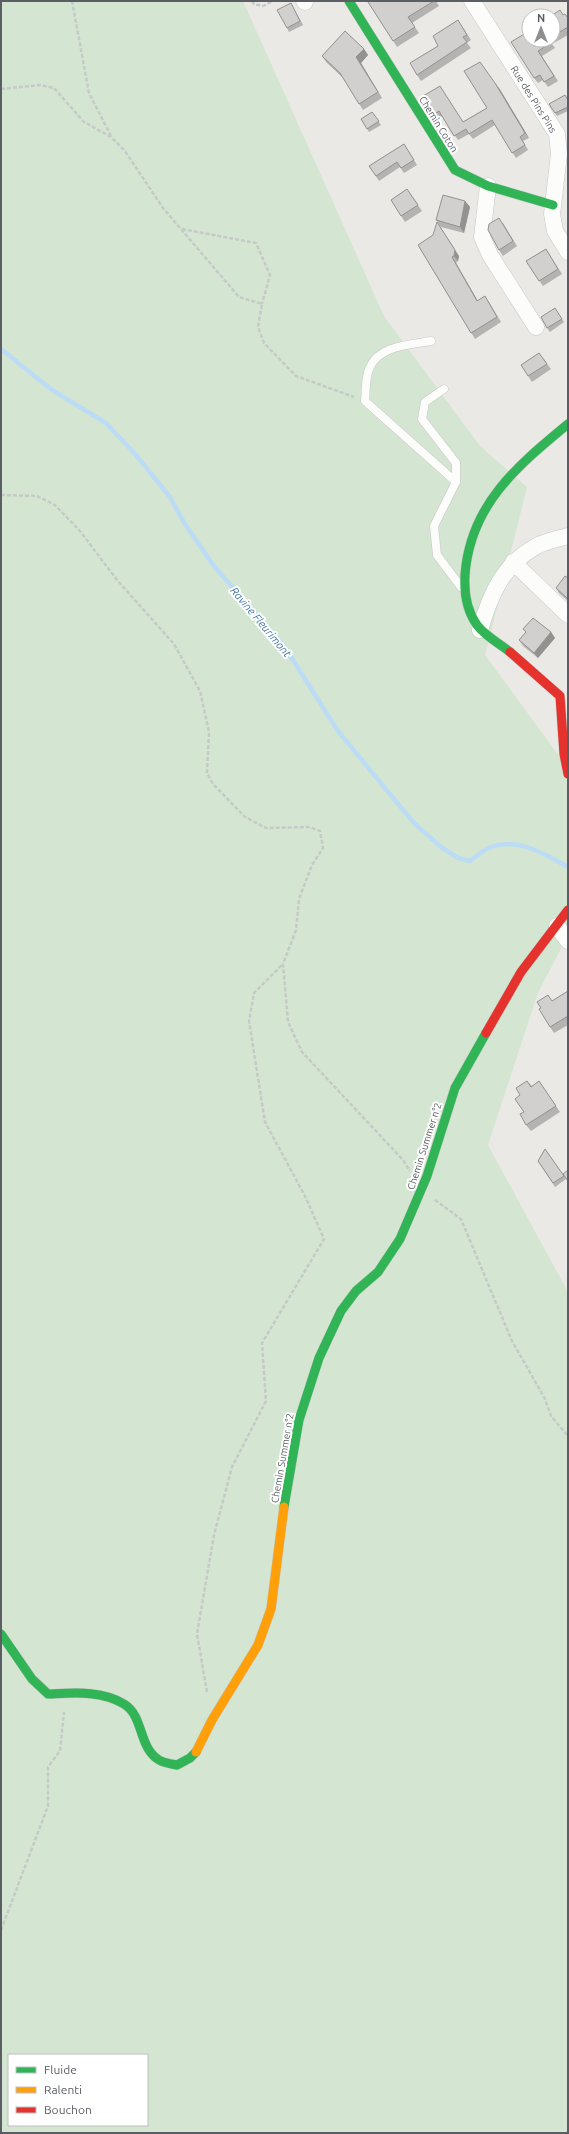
<svg xmlns="http://www.w3.org/2000/svg" width="569" height="2134" viewBox="0 0 569 2134" font-family="Ubuntu,sans-serif">
<style>
.green{fill:#d4e6d1;fill-rule:evenodd}
.lines{fill:none;stroke-linecap:round;stroke-linejoin:round}
.stream{stroke:#bbdcf4;stroke-width:4.5}
.lane-casing{stroke:#c6c6c6;stroke-width:9}
.street-casing{stroke:#c6c6c6;stroke-width:17}
.fast-casing{stroke:#c7c7c7;stroke-width:10}
.slow-casing{stroke:#c7c7c7;stroke-width:10}
.jam-casing{stroke:#c7c7c7;stroke-width:10}
.path{stroke:#c5cac8;stroke-width:2.5;stroke-dasharray:4 2;stroke-linecap:butt}
.lane{stroke:#fcfcfb;stroke-width:8}
.street{stroke:#fcfcfb;stroke-width:16}
.fast{stroke:#30b455;stroke-width:9}
.slow{stroke:#ff9f0a;stroke-width:9}
.jam{stroke:#e5322d;stroke-width:9}
.wall{fill:#b4b3b1}
.shaded-wall{fill:#929290}
.building{fill:#d1d0ce;stroke:#929290}
.labels{text-anchor:middle;stroke-width:4;stroke-linejoin:round;paint-order:stroke}
.street-label{font-size:10px;fill:#5b5e63;stroke:#fff}
.water-label{font-size:11px;font-style:italic;fill:#4478aa;stroke:#fff}
</style>
<rect width="100%" height="100%" fill="#ebe9e5"/>
<path class="green" d="M1 1H243L384 316 480 446 527 487 485 655 568 768V935L538 993 488 1145 568 1292V2133H1ZM9 2055H147V2125H9Z"/>
<g class="lines">
<path class="stream" d="M1 349 52 390 106 423 136 455 170 497 183 521 213 565 284 646 338 731 389 793 415 824 441 847 458 858 470 861C476 857 484 849 491 847 517 837 545 854 568 867"/>
<g class="lane-casing">
<path id="lane" d="M431 341C410 345 380 345 370 367 365 376 366 391 365 401L456 482
M444 389 425 402 422 419 456 463V482L434 526 437 555 461 587"/>
</g>
<g class="street-casing">
<path id="street" d="M304 1 305 2
M472 1 557 134 559 154 552 214 555 231 568 252
M488 186 482 237 490 255 536 327
M513 562 568 615
M480 630C490 595 503 565 535 547 545 541 558 539 568 536
M557 926 568 941"/>
</g>
<g class="fast-casing">
<path id="fast" d="M349 1 455 170 488 186 553 205
M510 652C499 643 485 636 477 625 467 611 464 592 465 575 470 505 517 466 568 424
M284 1507 299 1420 319 1358 341 1311 356 1291 378 1272 400 1239 427 1176 455 1088 486 1033
M1 1634 32 1679 48 1694C73 1693 101 1690 124 1704 144 1716 138 1747 159 1760 164 1763 172 1764 177 1765L190 1758 196 1752"/>
</g>
<g class="slow-casing">
<path id="slow" d="M196 1752 212 1720 258 1645 271 1609 284 1507"/>
</g>
<g class="jam-casing">
<path id="jam" d="M510 652 560 696 564 754 568 774
M486 1033 521 972 568 910"/>
</g>
<path class="path" d="M72 1 89 93 111 136
M252 1 254 4 263 6 273 1
M1 89 40 85 54 88 84 122 111 137 125 151 163 208 239 297 262 304 258 327 264 343 296 376 354 397
M182 229 256 243 270 275 262 304
M1 495 37 496 55 505 80 531 117 580 174 644 200 691 209 732 207 773 213 784 245 817 266 828 310 827 320 831 323 848 312 865 299 899 296 930 283 964 288 1022 302 1052 403 1160 410 1171
M435 1200 461 1219 512 1341 544 1397 551 1416 568 1436
M207 1692 197 1634 214 1535 232 1467 266 1401 262 1343 324 1239 305 1196 265 1122 249 1021 254 993 283 964
M1 1930 48 1806V1767L60 1751 64 1712"/>
<use href="#lane" class="lane"/>
<use href="#street" class="street"/>
<use href="#fast" class="fast"/>
<use href="#slow" class="slow"/>
<use href="#jam" class="jam"/>
</g>
<path class="wall" d="M369 1H436L439 6 412 23 419 33 397 47Z
M291 3 303 25 289 32 287 28Z
M563 15 568 18V35L552 44 555 48 542 56 558 81 548 87 543 80 538 83 534 78 529 40H553V16Z
M462 26 471 40 467 43 471 48 421 81 417 75 438 46Z
M364 49 368 55 361 63 382 98 363 110 343 78 326 62 322 56Z
M499 88 529 138 523 141 528 150 516 158 495 125 473 139 469 134 458 140 442 116 438 119 423 96 463 122 487 108Z
M568 100V111L557 116 549 104Z
M372 112 381 125 369 132 361 119Z
M404 144 417 165 404 173 400 167 379 181 369 166Z
M407 189 422 211 405 222 391 200Z
M465 201 470 207 464 233 441 227 436 220Z
M503 223 517 246 503 256 499 250Z
M418 245 459 256 458 261 456 263 478 301 489 302 501 322 475 339Z
M546 249 562 274 543 286 526 261Z
M555 308 564 322 550 332 547 328Z
M539 353 551 369 532 382 521 365Z
M568 578V601L559 593 556 588Z
M523 629 551 632 555 638 538 658 523 646 519 640 526 632Z
M568 991V1025L554 1033 550 1027 552 1001Z
M527 1081 532 1086 539 1081 560 1112 531 1131 526 1125 520 1095Z
M545 1149 566 1179 555 1187 538 1161Z"/>
<path class="shaded-wall" d="M364 49 368 55 361 63 382 98 356 57Z
M495 83 499 88 529 138 525 133Z
M465 201 470 207 464 233 460 227Z
M437 222 459 256 458 261 454 256Z
M452 257 456 263 481 307 477 301Z
M551 632 555 638 538 658 534 653Z"/>
<path class="building" d="M369 1H434L408 17 415 27 393 41 368 2Z
M291 3 300 21 287 28 277 10Z
M560 10 563 15 565 14 568 18V27L553 36V16H551Z
M458 20 467 35 463 37 467 42 417 75 410 63 438 46 433 36Z
M345 31 364 49 356 57 378 92 359 104 340 73 322 56Z
M529 31V40H549L551 43 538 51 554 76 544 82 540 75 534 78 511 42Z
M480 62 495 83 525 133 520 137 525 145 512 153 492 120 469 134 466 129 454 136 439 111 434 114 423 96 440 86 463 122 487 108 464 71Z
M565 95 568 100V107L555 113 549 104Z
M372 112 379 121 367 129 361 119Z
M404 144 414 160 401 168 397 162 376 176 369 166Z
M407 189 418 205 401 216 391 200Z
M443 195 465 201 460 227 436 220Z
M499 218 513 241 499 250 488 230 489 224Z
M437 222 455 250 454 256 452 257 477 301 485 296 497 317 471 333 418 245 433 235Z
M546 249 558 269 539 281 526 261Z
M555 308 562 319 547 328 541 317Z
M539 353 547 364 528 376 521 365Z
M565 576 568 578V599L556 588Z
M533 618 551 632 534 653 519 640 526 632 523 629Z
M568 991V1016L550 1027 539 1009 541 1008 537 1002 548 995 552 1001Z
M527 1081 531 1087 539 1081 556 1106 526 1125 520 1114 524 1112 515 1099 520 1095 516 1088Z
M545 1149 564 1176 553 1183 538 1161Z
M568 1170V1181L563 1174Z"/>
<g class="labels">
<g class="street-label">
<text transform="translate(534 99) rotate(58)" y="4">Rue des Pins Pins</text>
<text transform="translate(439 124) rotate(58)" y="4">Chemin Coton</text>
<text transform="translate(424 1146) rotate(-72)" y="4">Chemin Summer n°2</text>
<text transform="translate(282 1458) rotate(-80)" y="4">Chemin Summer n°2</text>
</g>
<g class="water-label">
<text transform="translate(261 622) rotate(50)" y="4">Ravine Fleurimont</text>
</g>
</g>
<rect width="569" height="2134" fill="none" stroke="#5b5e63" stroke-width="4"/>
<rect x="8" y="2054" width="140" height="72" fill="#ffffff" stroke="#bdbfc1"/>
<rect x="16" y="2067" width="20" height="6" fill="#30b455" stroke="#bdbfc1"/>
<text x="44" y="2074" font-size="12" fill="#5b5e63">Fluide</text>
<rect x="16" y="2087" width="20" height="6" fill="#ff9f0a" stroke="#bdbfc1"/>
<text x="44" y="2094" font-size="12" fill="#5b5e63">Ralenti</text>
<rect x="16" y="2107" width="20" height="6" fill="#e5322d" stroke="#bdbfc1"/>
<text x="44" y="2114" font-size="12" fill="#5b5e63">Bouchon</text>
<g transform="translate(541 28)"><circle r="19" fill="#ffffff" stroke="#bdbfc1"/>
<path d="M0-3L7 15L0 10L-7 15Z" fill="#8d8f90"/>
<text y="-6" font-size="11" font-weight="bold" text-anchor="middle" fill="#5b5e63">N</text>
</g>
</svg>
